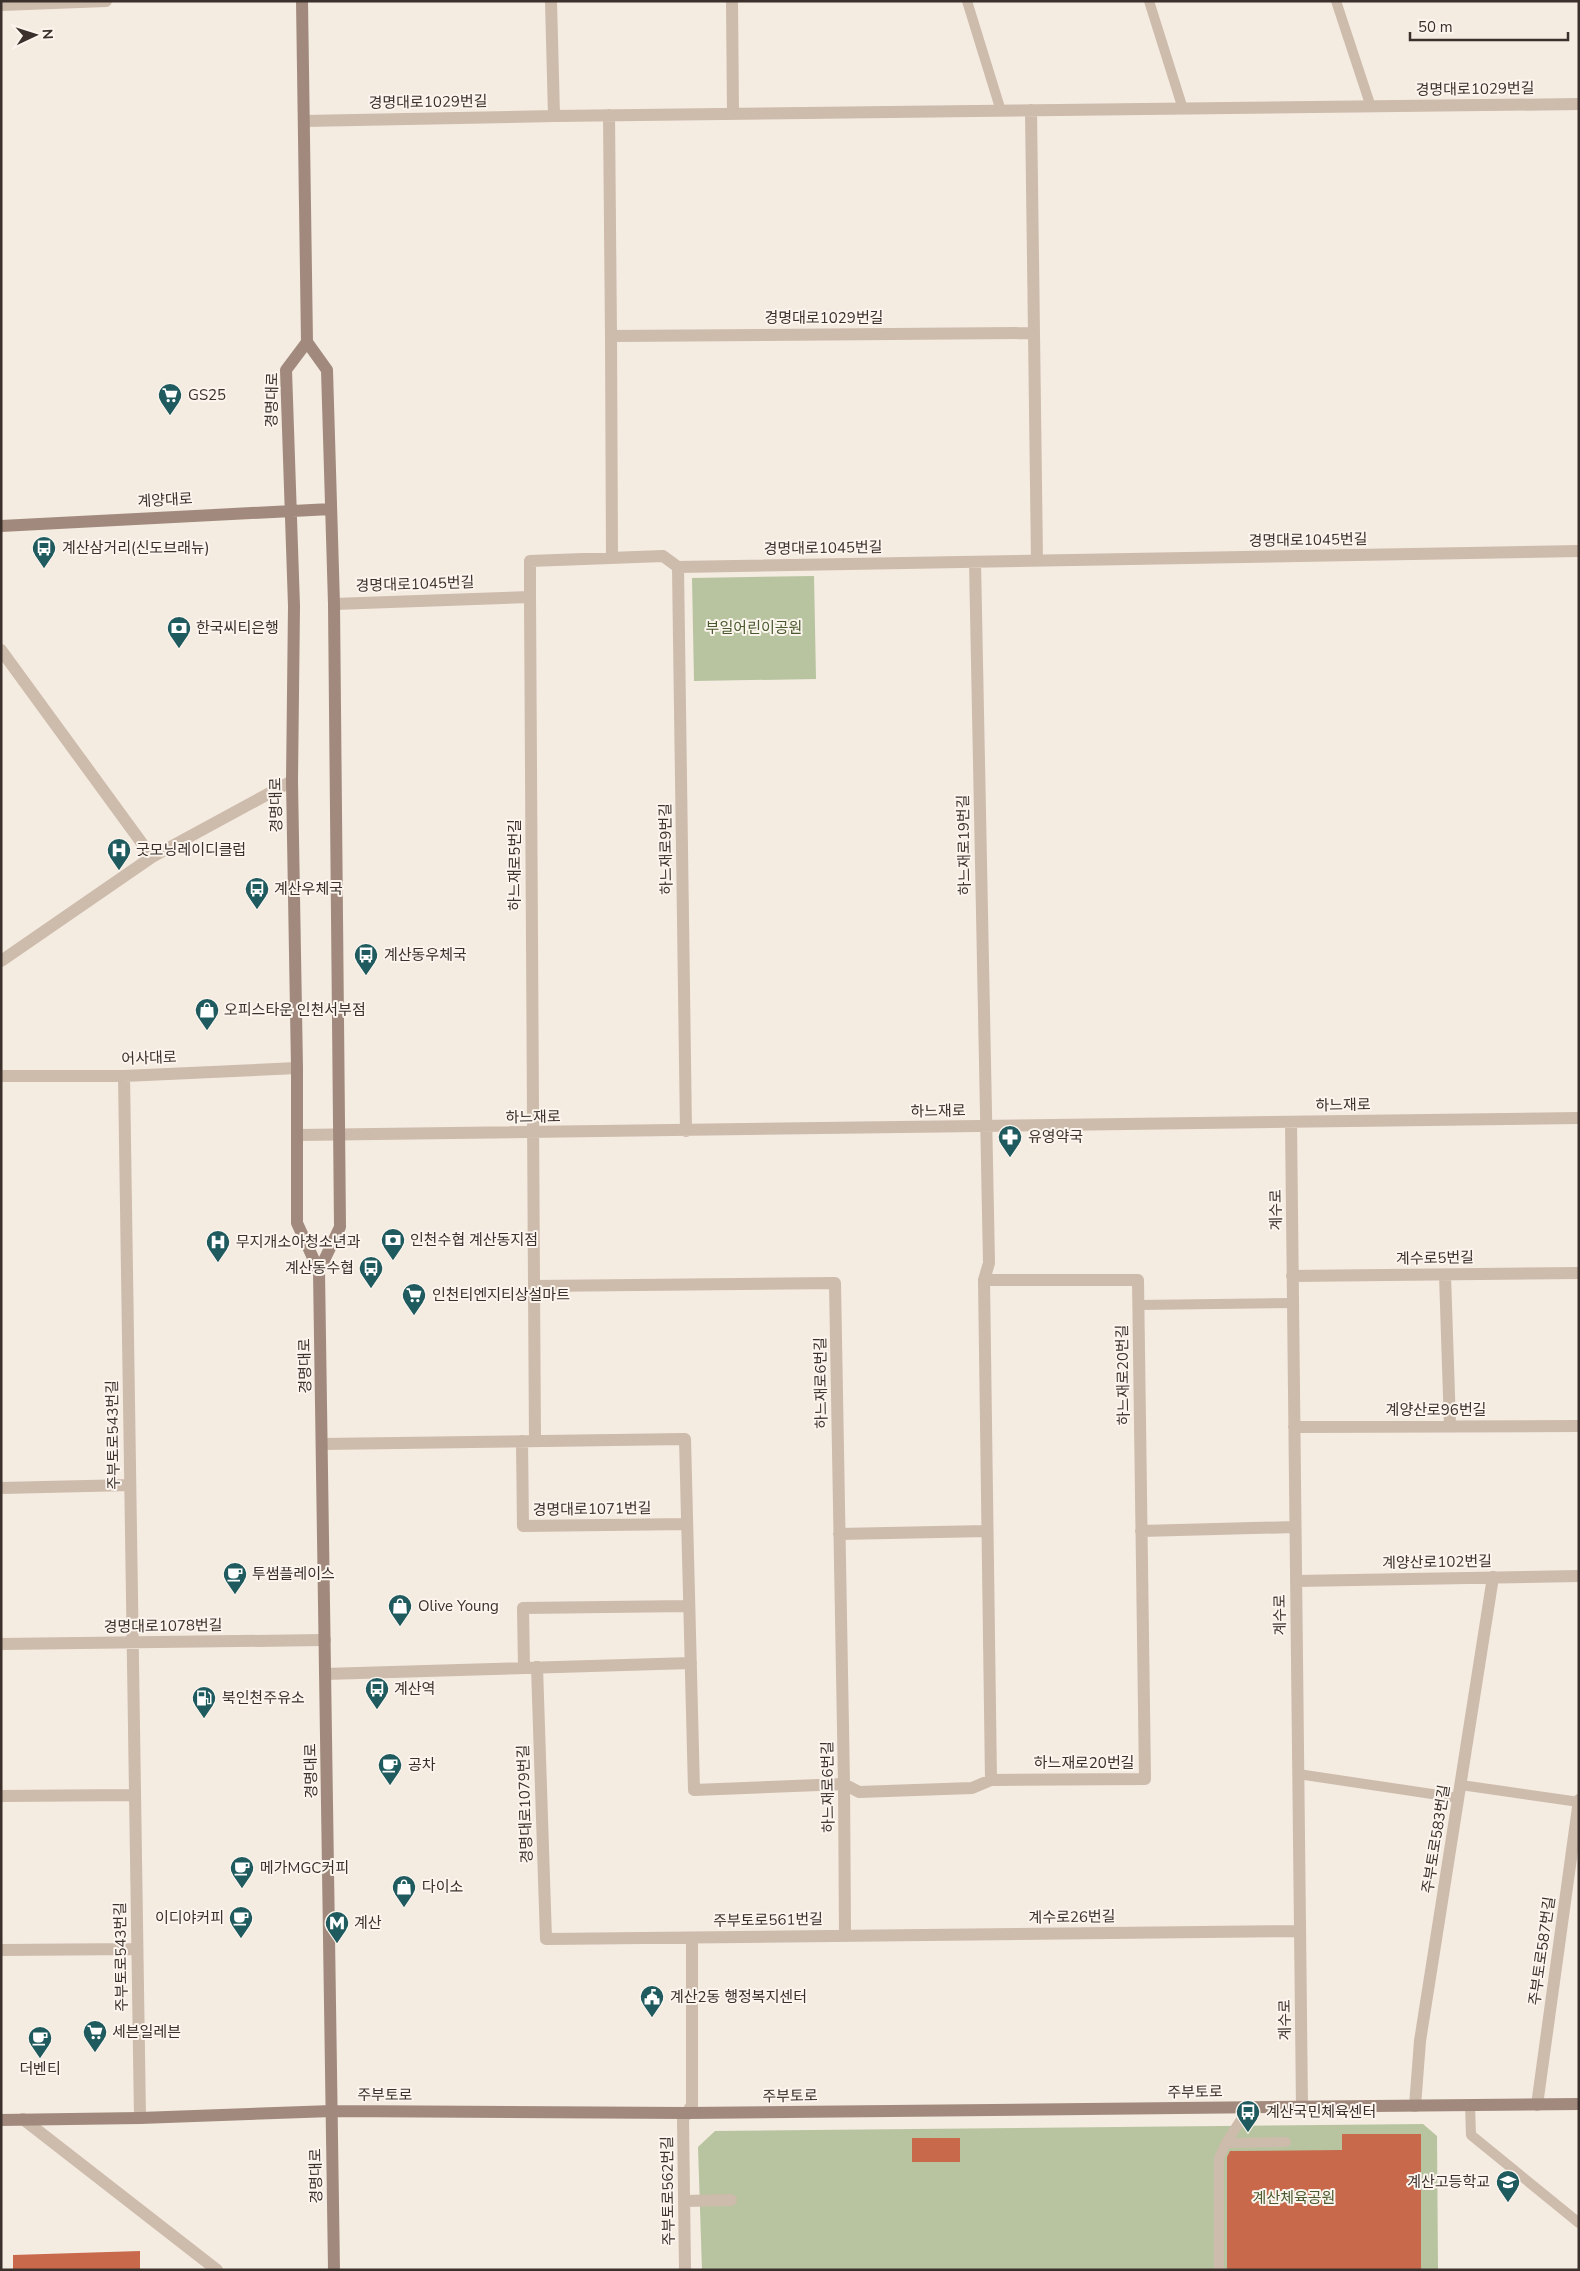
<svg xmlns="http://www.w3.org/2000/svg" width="1580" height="2271" viewBox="0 0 1580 2271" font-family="'Nunito Sans','Noto Sans KR',sans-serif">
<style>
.green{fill:#b8c4a0}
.building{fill:#c8694b}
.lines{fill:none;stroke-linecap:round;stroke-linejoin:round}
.lane{stroke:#cdbbac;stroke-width:10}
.street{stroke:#cdbbac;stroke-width:12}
.secondary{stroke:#a18a7d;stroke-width:12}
.labels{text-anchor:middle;stroke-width:4;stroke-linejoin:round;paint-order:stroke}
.street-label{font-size:15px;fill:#3b302b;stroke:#fbf5ee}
.poi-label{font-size:15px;fill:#3b302b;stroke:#fbf5ee;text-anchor:start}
.park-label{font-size:15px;fill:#4a5a2e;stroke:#fbf5ee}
</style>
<rect width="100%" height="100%" fill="#f4ebe1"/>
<path class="green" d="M814 576 816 679 694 681 692 578Z
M1423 2124 1437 2136 1438 2270H702L698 2147 715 2131Z"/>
<path class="building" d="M1342 2134H1421V2270H1227V2157L1230 2151 1342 2150Z
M912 2138H960V2162H912Z
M140 2251V2270H13V2255Z"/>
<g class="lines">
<path class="lane" d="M967 1 1001 111
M1149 1 1183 109
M1336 1 1371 107
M1138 1305 1293 1303
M1298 1774 1459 1798
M1461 1785 1579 1802
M1470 2105 1471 2135 1579 2223
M1226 2143 1286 2142
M1219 2270V2158L1226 2143 1249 2107"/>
<path class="street" d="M551 1 554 116
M732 1 733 114
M1 5 106 1
M609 115 611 336 1034 333 1031 110
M304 121 554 116 1579 104
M1034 333 1037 561
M611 336 612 558
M975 562 989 1263 984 1280 991 1780 1145 1779 1138 1280H984
M678 567 686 1131
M530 597 534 1286 835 1283 844 1784 845 1935
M334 604 530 597V561L663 556 678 567 1579 551
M1 650 152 857
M1 961 152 857 292 781
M1 1076H124L297 1068
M124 1076 140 2118
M1291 1122 1302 2107
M298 1135 1579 1118
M1445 1275 1450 1426
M1292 1276 1579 1273
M534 1286 535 1441
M1294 1427 1579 1426
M522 1441 523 1526 687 1524
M322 1444 685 1439 694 1790 844 1784 859 1792 972 1788 991 1780
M1 1488 130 1485
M1141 1531 1295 1527
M839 1534 987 1531
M1296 1581 1579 1576
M1 1644 325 1640
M537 1667 546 1939 1300 1931
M524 1668 523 1608 689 1606
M325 1674 691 1663
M1 1796 135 1795
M1 1950 137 1949
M1537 2105 1579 1800
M1415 2106 1420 2041 1493 1577
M23 2119 217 2270
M684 2201 731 2200
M685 2270 683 2119 692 2105V1938"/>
<path class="secondary" d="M302 1 307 342 327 370 334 604 340 1227 319 1271
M307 342 286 370 294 606 292 781 297 1068V1223L319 1271 334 2270
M1 526 331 509
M1 2120 140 2118 332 2111 687 2113 1579 2104"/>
</g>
<defs>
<g id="supermarket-pin" transform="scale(1.25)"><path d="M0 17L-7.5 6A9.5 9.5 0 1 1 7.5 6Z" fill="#1f5a5e" stroke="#fbf5ee"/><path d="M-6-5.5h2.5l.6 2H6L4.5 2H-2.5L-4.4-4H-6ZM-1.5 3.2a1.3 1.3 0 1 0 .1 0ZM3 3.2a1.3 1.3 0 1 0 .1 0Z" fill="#fff"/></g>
<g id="bus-pin" transform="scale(1.25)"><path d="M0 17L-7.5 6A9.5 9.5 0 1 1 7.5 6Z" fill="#1f5a5e" stroke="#fbf5ee"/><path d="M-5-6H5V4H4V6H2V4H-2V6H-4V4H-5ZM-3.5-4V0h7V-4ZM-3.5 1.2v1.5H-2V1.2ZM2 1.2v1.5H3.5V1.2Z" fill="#fff"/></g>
<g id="bank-pin" transform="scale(1.25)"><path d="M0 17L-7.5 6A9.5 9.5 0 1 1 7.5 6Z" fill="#1f5a5e" stroke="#fbf5ee"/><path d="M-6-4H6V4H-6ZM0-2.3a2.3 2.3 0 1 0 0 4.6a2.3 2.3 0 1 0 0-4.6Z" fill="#fff"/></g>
<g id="hospital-pin" transform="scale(1.25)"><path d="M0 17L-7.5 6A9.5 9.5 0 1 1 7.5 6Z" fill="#1f5a5e" stroke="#fbf5ee"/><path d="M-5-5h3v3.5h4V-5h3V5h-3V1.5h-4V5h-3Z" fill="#fff"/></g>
<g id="shop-pin" transform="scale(1.25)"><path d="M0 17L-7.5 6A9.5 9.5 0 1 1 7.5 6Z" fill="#1f5a5e" stroke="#fbf5ee"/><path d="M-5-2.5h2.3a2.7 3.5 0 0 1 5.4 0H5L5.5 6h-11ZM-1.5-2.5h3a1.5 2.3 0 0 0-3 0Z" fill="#fff"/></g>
<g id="pharmacy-pin" transform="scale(1.25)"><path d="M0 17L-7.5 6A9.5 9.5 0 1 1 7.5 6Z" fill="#1f5a5e" stroke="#fbf5ee"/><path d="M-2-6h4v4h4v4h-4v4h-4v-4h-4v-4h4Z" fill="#fff"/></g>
<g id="cafe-pin" transform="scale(1.25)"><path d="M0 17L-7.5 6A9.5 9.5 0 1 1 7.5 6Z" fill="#1f5a5e" stroke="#fbf5ee"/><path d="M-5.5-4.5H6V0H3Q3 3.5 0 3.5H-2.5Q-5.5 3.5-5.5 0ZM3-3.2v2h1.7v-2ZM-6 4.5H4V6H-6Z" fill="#fff"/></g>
<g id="fuel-pin" transform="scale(1.25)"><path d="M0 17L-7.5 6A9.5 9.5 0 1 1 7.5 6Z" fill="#1f5a5e" stroke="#fbf5ee"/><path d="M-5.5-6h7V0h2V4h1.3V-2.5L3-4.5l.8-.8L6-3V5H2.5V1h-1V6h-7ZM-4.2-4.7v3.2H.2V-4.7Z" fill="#fff"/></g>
<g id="metro-pin" transform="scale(1.25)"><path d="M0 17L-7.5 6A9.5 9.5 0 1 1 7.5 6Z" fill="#1f5a5e" stroke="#fbf5ee"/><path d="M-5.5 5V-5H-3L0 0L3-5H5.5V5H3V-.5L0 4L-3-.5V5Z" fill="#fff"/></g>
<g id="civic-pin" transform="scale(1.25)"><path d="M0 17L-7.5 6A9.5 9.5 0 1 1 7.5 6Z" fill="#1f5a5e" stroke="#fbf5ee"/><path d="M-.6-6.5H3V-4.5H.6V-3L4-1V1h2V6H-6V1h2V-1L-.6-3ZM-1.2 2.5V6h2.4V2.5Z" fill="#fff"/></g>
<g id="school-pin" transform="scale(1.25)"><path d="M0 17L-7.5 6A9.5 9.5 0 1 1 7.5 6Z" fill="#1f5a5e" stroke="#fbf5ee"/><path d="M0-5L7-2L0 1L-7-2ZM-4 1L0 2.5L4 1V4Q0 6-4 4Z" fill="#fff"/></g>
</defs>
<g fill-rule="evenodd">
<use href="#supermarket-pin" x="170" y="395"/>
<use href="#bus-pin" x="44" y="548"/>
<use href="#bank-pin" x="179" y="628"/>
<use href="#hospital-pin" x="119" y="850"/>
<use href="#bus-pin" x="257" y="889"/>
<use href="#bus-pin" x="366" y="955"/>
<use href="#shop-pin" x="207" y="1010"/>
<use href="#pharmacy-pin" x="1010" y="1137"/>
<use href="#bank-pin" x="393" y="1240"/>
<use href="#hospital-pin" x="218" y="1242"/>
<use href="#bus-pin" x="371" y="1268"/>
<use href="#supermarket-pin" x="414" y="1295"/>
<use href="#cafe-pin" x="235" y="1574"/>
<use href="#shop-pin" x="400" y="1606"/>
<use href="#bus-pin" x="377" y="1689"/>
<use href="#fuel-pin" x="204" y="1698"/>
<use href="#cafe-pin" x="390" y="1765"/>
<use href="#cafe-pin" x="242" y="1868"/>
<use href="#shop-pin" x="404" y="1887"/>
<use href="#cafe-pin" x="241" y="1918"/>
<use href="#metro-pin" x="337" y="1923"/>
<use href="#civic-pin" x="652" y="1997"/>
<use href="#supermarket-pin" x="95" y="2032"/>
<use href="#cafe-pin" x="40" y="2038"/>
<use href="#bus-pin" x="1248" y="2112"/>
<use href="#school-pin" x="1508" y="2182"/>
</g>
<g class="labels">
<g class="street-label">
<text transform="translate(1475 89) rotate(-1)" y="5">경명대로1029번길</text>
<text transform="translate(428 102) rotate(-1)" y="5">경명대로1029번길</text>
<text x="824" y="323">경명대로1029번길</text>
<text transform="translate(272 400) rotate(-89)" y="5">경명대로</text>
<text transform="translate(165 500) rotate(-3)" y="5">계양대로</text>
<text transform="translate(1308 540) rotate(-1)" y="5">경명대로1045번길</text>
<text transform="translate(823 548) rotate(-1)" y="5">경명대로1045번길</text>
<text transform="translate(415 584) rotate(-2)" y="5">경명대로1045번길</text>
<text transform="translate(276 805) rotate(-91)" y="5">경명대로</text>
<text transform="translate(964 845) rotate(-91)" y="5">하느재로19번길</text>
<text transform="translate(666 849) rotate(-91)" y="5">하느재로9번길</text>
<text transform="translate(515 865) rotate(-90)" y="5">하느재로5번길</text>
<text transform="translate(149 1058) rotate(-2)" y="5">어사대로</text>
<text transform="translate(1343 1105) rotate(-1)" y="5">하느재로</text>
<text transform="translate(938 1111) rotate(-1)" y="5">하느재로</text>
<text transform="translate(533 1117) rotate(-1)" y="5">하느재로</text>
<text transform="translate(1276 1210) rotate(-91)" y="5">계수로</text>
<text transform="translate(1435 1258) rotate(-1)" y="5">계수로5번길</text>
<text transform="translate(305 1366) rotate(-91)" y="5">경명대로</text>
<text transform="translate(1123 1375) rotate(-91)" y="5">하느재로20번길</text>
<text transform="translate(821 1383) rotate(-91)" y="5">하느재로6번길</text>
<text x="1436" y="1415">계양산로96번길</text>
<text transform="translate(113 1435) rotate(-91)" y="5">주부토로543번길</text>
<text transform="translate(592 1509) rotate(-1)" y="5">경명대로1071번길</text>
<text transform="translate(1437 1562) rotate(-1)" y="5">계양산로102번길</text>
<text transform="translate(1280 1615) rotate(-91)" y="5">계수로</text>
<text transform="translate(163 1626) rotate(-1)" y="5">경명대로1078번길</text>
<text x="1084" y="1768">하느재로20번길</text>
<text transform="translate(311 1771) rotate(-91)" y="5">경명대로</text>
<text transform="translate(828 1787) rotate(-91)" y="5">하느재로6번길</text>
<text transform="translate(525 1804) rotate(-92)" y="5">경명대로1079번길</text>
<text transform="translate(1436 1839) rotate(-81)" y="5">주부토로583번길</text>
<text transform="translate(1072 1917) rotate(-1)" y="5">계수로26번길</text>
<text transform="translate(768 1920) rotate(-1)" y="5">주부토로561번길</text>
<text transform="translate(1542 1951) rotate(-82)" y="5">주부토로587번길</text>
<text transform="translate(121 1957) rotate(-91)" y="5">주부토로543번길</text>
<text transform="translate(1285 2020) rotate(-91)" y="5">계수로</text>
<text transform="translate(1195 2092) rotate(-1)" y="5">주부토로</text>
<text x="385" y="2100">주부토로</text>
<text transform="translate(790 2096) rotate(-1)" y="5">주부토로</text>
<text transform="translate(316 2176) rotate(-91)" y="5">경명대로</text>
<text transform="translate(668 2191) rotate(-91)" y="5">주부토로562번길</text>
</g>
<g class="poi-label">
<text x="188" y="400">GS25</text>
<text x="62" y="553">계산삼거리(신도브래뉴)</text>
<text x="196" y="633">한국씨티은행</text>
<text x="136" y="855">굿모닝레이디클럽</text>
<text x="274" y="894">계산우체국</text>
<text x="384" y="960">계산동우체국</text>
<text x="224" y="1015">오피스타운 인천서부점</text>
<text x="1028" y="1142">유영약국</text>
<text x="410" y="1245">인천수협 계산동지점</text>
<text x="236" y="1247">무지개소아청소년과</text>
<text x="354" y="1273" text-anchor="end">계산동수협</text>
<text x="432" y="1300">인천티엔지티상설마트</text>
<text x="252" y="1579">투썸플레이스</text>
<text x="418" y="1611">Olive Young</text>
<text x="394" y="1694">계산역</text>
<text x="222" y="1703">북인천주유소</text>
<text x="408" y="1770">공차</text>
<text x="260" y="1873">메가MGC커피</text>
<text x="422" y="1892">다이소</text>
<text x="224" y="1923" text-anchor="end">이디야커피</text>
<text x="354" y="1928">계산</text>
<text x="670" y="2002">계산2동 행정복지센터</text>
<text x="112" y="2037">세븐일레븐</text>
<text x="40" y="2074" text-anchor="middle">더벤티</text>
<text x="1266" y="2117">계산국민체육센터</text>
<text x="1490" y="2187" text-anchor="end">계산고등학교</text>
</g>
<g class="park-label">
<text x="754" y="633">부일어린이공원</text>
<text x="1294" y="2203">계산체육공원</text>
</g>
</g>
<rect width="1580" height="2271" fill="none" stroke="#3b302b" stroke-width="5"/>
<g transform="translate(35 35) rotate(86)" stroke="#fbf5ee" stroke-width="4" paint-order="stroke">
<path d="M0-4L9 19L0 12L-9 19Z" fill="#3b302b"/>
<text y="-8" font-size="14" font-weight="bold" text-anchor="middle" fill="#3b302b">N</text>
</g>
<path d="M1410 32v8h158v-8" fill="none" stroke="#3b302b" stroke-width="2.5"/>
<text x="1418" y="32" font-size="15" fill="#3b302b" stroke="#fbf5ee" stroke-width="4" paint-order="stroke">50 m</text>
</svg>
